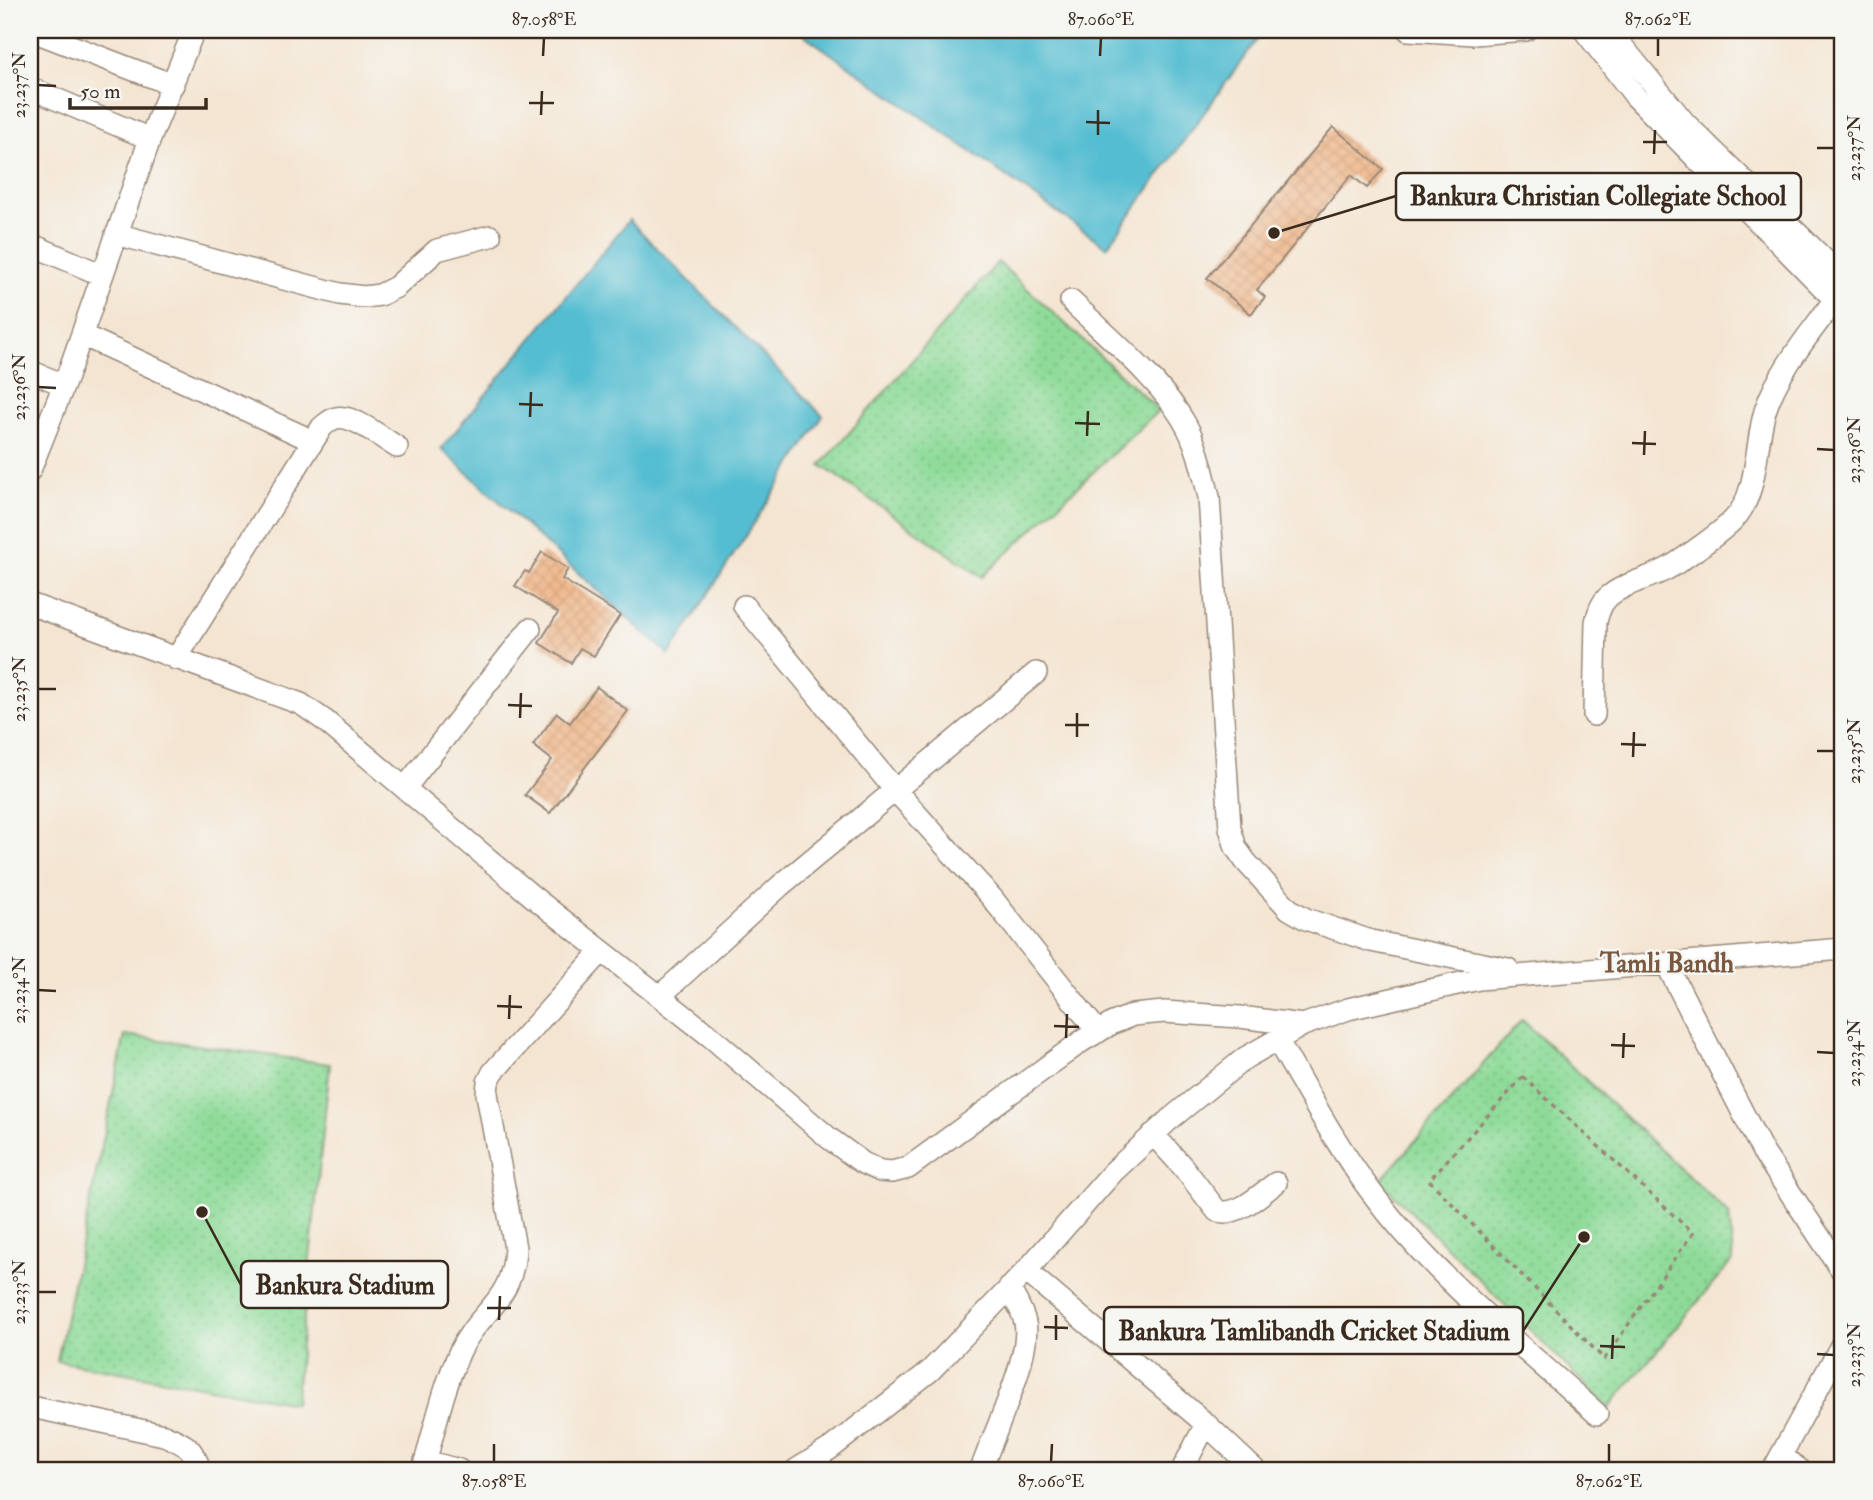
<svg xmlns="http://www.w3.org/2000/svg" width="1873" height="1500" viewBox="0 0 1873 1500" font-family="'IM FELL Double Pica',serif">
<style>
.park{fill:url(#park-dots);stroke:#64825c;stroke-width:2}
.water{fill:#54bdd1;stroke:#487478;stroke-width:2}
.building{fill:url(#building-cross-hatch)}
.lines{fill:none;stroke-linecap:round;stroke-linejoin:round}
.minor-casing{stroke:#988878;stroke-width:24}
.path{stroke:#988878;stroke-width:3.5;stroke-dasharray:5 5;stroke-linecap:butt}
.minor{stroke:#fff;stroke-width:21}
.ticks{fill:none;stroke:#3b2a1e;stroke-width:2.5}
.labels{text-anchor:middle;stroke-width:5;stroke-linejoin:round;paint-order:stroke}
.neighbourhood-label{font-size:26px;font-weight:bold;fill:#7a5940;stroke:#f6f6f2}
.leader{fill:none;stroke:#3b2a1e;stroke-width:2.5}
.callout-dot{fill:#3b2a1e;stroke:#f6f6f2;stroke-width:2.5}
.callout{fill:#f6f6f2;stroke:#3b2a1e;stroke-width:2.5}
.callout-label{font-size:26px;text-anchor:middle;font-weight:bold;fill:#3b2a1e}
.neatline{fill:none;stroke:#3b2a1e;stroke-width:2.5}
.ticks-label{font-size:18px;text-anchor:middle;fill:#3b2a1e}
</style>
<defs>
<pattern id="park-dots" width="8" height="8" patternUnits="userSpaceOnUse" patternTransform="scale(1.75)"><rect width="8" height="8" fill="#8edb99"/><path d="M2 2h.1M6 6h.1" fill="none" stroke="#7bbc83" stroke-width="1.8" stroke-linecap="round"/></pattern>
<pattern id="building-cross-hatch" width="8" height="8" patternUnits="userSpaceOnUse" patternTransform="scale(1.75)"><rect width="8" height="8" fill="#efb180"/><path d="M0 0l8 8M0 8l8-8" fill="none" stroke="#ce986e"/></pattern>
</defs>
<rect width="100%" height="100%" fill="#f6f6f2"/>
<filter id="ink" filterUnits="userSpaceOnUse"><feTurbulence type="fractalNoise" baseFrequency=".0143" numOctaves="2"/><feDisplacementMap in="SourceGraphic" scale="14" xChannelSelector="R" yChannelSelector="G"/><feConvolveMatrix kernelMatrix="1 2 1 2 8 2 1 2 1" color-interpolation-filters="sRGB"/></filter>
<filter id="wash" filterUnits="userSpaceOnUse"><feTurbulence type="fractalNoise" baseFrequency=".00686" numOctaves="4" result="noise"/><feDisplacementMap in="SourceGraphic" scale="28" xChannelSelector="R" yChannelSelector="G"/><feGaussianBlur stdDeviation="1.57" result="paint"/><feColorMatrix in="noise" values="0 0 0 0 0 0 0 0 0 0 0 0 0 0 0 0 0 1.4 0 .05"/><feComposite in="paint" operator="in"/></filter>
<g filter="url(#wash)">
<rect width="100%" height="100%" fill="#f4e5d2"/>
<path class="park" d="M998 262 1159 410 982 577 821 465Z
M1522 1020 1729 1214 1733 1260 1609 1408 1380 1181Z
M125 1035 330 1064 295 1403 57 1361Z"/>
<path class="water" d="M797 30H1264L1107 247Z
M629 220 823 416 669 655 441 449Z"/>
<g id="blocks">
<path class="building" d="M1333 127 1383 169 1367 188 1351 175 1257 290 1265 297 1251 314 1207 278Z
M542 552 568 569 562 579 620 615 594 656 580 648 571 663 539 643 558 613 515 586 525 571 529 573Z
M597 687 628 711 550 813 525 795 552 760 533 745 557 713 570 723Z"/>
</g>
</g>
<g filter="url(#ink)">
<use href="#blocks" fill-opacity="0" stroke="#988878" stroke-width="2"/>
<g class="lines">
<g class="minor-casing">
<path id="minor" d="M30 30 173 85
M1408 30 1474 34 1526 30
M1584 30 1635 96 1843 308
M1609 30 1685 123 1843 278
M30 88 150 139
M116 234 340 294 364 297 380 295 396 287 437 250 490 236
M30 244 102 275
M1071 301C1106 335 1159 379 1183 420 1197 442 1203 472 1209 497L1230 828 1236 848 1246 862 1289 909 1306 919 1371 941 1508 969
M82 335 313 441
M30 371 64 385
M30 470 67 377 150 139 194 30
M30 604 301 704 324 720 532 896 710 1036 830 1139 863 1163 880 1171 892 1172 908 1168 1082 1041 1113 1023 1133 1015 1164 1012 1240 1017 1303 1025
M744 606 895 790 992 898 1098 1032
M176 659 322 427C327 423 331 419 336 418 353 414 382 438 397 447
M1594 715 1596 622C1598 613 1601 604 1607 598 1622 584 1647 579 1665 570 1680 562 1723 531 1734 519 1759 494 1755 440 1766 408 1780 368 1811 333 1835 299
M405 788 530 629
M1667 965 1763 1152 1843 1272
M660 996 780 886 1036 673
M1277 1040C1307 1090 1334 1142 1369 1189 1432 1275 1519 1343 1597 1414
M1153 1134 1183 1167 1217 1211C1238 1217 1259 1195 1276 1183
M1026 1271 1206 1424 1255 1470
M36 1408 164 1435C185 1444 193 1447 200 1470
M1781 1456 1800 1470
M425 1461 459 1470
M423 1470C434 1431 443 1389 460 1351 479 1310 513 1303 515 1248L487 1094 488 1082 493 1072 602 951
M796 1470 831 1448 930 1371 1026 1271 1113 1172 1169 1120 1245 1058 1303 1025 1348 1009 1479 979 1843 949
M981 1470C992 1437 1032 1355 1025 1323 1023 1311 1015 1299 1009 1288
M1182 1470 1206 1424
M1773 1470 1843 1342"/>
</g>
<path class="path" d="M1523 1077 1693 1233 1604 1359 1429 1180Z"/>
<use href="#minor" class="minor"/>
</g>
</g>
<path class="ticks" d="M543 56 544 38M1100 56 1101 38M1658 56V38M38 85 56 86M529 103H554M541 115 542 91M1086 122 1110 123M1098 135V110M1643 142H1667M1817 148H1834M1654 154 1655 130M38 387 56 388M519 404 543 405M530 417 531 392M1075 423 1100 424M1087 436 1088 411M1632 443 1656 444M1817 449 1834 450M1644 455 1645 431M38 689H56M508 705 532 706M520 718 521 693M1065 725H1089M1077 737V713M1621 744 1646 745M1817 751H1834M1633 757 1634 732M38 990 56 991M497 1006 522 1007M509 1019 510 995M1054 1026 1079 1027M1066 1038 1067 1014M1611 1045 1635 1046M1817 1052 1834 1053M1623 1058 1624 1033M38 1292H56M487 1308H511M499 1320 500 1296M1044 1327 1068 1328M1056 1340V1315M1600 1346 1625 1347M1817 1354 1834 1355M1612 1359 1613 1335M494 1462V1444M1051 1462 1052 1444M1609 1462V1444"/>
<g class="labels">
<g class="neighbourhood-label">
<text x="1667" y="972">Tamli Bandh</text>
</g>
</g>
<path class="leader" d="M1274 233L1396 196M202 1212L241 1285M1584 1237L1523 1331"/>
<g class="callout-dot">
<circle cx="1274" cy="233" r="7"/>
<circle cx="202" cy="1212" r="7"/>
<circle cx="1584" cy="1237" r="7"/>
</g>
<g class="callout">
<rect x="1396" y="173" width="405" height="47" rx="7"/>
<rect x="241" y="1261" width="207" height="47" rx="7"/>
<rect x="1104" y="1307" width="419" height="47" rx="7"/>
</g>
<g class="callout-label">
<text x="1598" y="205">Bankura Christian Collegiate School</text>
<text x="345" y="1294">Bankura Stadium</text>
<text x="1314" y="1340">Bankura Tamlibandh Cricket Stadium</text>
</g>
<rect width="1873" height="1500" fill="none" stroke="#f6f6f2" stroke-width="77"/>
<path d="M70 98v10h136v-10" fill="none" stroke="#3b2a1e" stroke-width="3.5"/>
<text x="80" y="98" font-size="21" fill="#3b2a1e" stroke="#f6f6f2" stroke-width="5" paint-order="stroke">50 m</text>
<rect x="38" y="38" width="1796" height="1424" class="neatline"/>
<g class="ticks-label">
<text x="544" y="25">87.058°E</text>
<text x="1101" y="25">87.060°E</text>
<text x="1658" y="25">87.062°E</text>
<text transform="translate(19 85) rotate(-90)" y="6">23.237°N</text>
<text transform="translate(1854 148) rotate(-90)" y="6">23.237°N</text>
<text transform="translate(19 387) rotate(-90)" y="6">23.236°N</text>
<text transform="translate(1854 450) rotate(-90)" y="6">23.236°N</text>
<text transform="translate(19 689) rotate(-90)" y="6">23.235°N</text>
<text transform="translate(1854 751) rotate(-90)" y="6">23.235°N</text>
<text transform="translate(19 990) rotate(-90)" y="6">23.234°N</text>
<text transform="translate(1854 1053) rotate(-90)" y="6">23.234°N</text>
<text transform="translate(19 1292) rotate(-90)" y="6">23.233°N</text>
<text transform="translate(1854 1355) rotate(-90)" y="6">23.233°N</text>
<text x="494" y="1487">87.058°E</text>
<text x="1051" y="1487">87.060°E</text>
<text x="1609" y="1487">87.062°E</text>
</g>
</svg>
